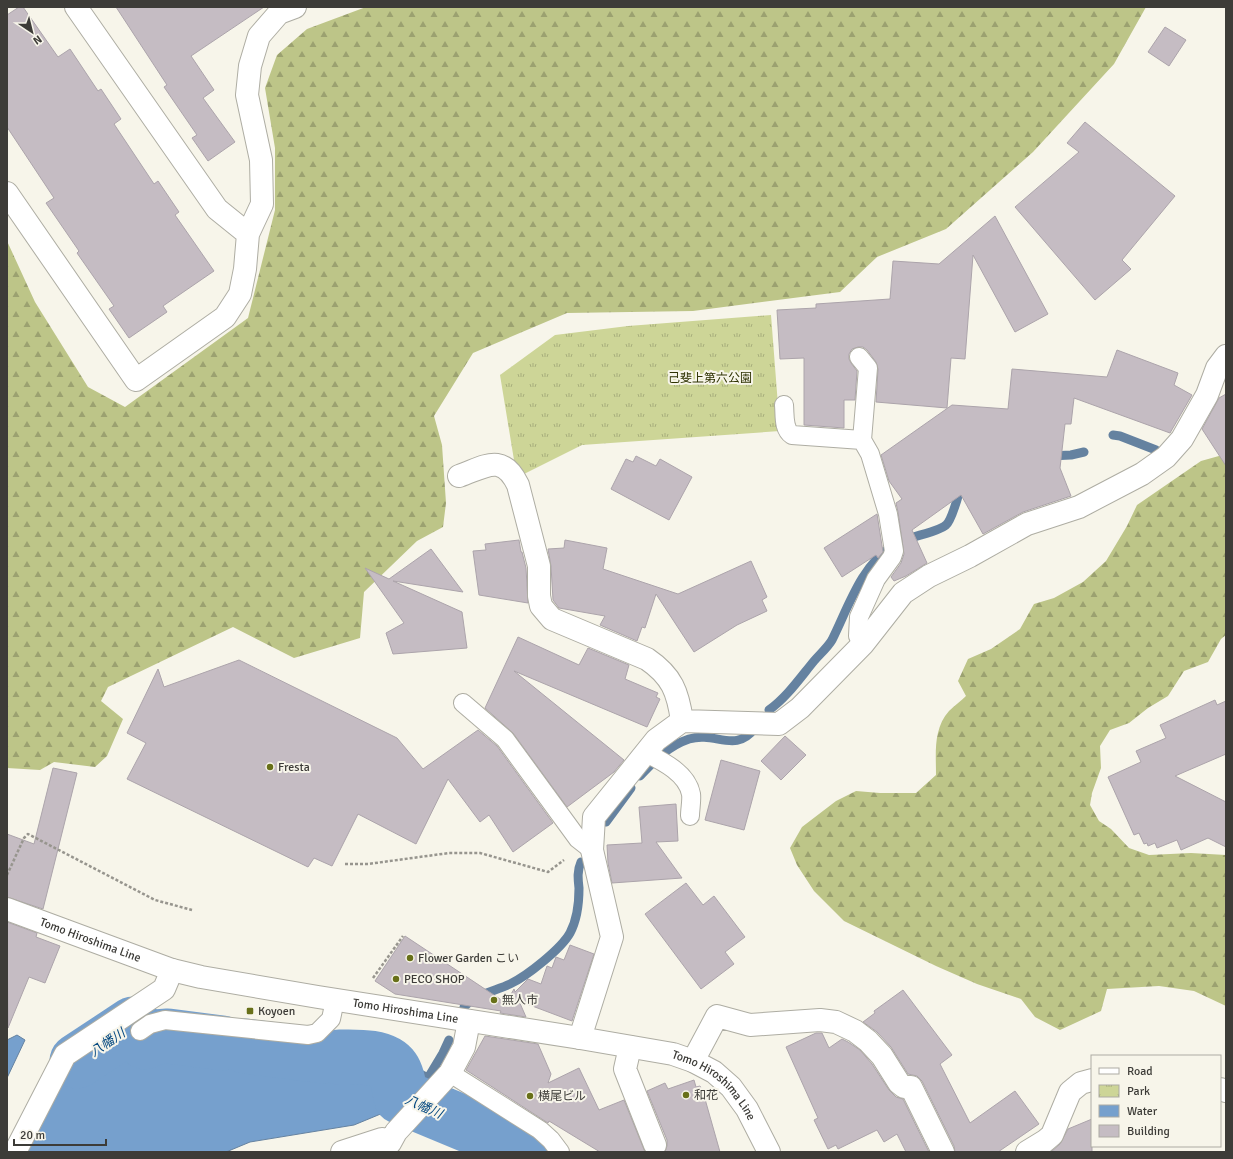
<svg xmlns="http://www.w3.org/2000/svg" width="1233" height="1159" viewBox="0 0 1233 1159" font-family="Signika,'Noto Sans JP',sans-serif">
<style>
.forest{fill:url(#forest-firs)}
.park{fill:url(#park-tufts)}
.water{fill:#76a0cd;stroke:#6582a0}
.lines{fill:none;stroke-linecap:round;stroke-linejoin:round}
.stream{stroke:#6582a0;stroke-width:9}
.river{stroke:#76a0cd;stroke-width:55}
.building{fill:#c5bcc3;stroke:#aca4ab}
.service-casing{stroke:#aeada3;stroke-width:20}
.minor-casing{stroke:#aeada3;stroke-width:24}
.secondary-casing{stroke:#aeada3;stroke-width:24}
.path{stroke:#97958e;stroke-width:2.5;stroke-dasharray:3 2;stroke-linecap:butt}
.service{stroke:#fff;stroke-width:18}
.minor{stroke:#fff;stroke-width:22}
.secondary{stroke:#fff;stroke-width:22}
.poi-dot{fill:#687019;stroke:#f7f5ea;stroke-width:1.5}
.labels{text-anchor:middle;stroke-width:4;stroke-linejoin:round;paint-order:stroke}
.park-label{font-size:12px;fill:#2f3303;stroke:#f7f5ea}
.poi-label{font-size:12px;fill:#3d3c38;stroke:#f7f5ea;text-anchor:start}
.street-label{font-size:12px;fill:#3d3c38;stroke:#f7f5ea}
.water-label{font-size:13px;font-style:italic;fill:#044880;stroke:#f7f5ea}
</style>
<defs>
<pattern id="forest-firs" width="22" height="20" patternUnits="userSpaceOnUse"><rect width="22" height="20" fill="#bdc588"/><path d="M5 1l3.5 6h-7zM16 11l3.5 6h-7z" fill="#9ba170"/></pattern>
<pattern id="park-tufts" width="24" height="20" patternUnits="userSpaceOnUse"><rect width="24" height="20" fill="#cdd597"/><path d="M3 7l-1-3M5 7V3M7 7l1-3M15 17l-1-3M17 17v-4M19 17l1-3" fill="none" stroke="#a8ae7c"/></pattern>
</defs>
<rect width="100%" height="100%" fill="#f7f5ea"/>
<path class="forest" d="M366 7H1146L1114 64 1033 152 946 229 877 257 840 292 693 311 567 313 473 353 434 416 442 445 446 503 443 527 417 541 364 592 360 638 294 658 233 627 108 687 101 701 123 719 107 756 95 767 54 762 40 770 7 768V241L35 302 88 387 125 407 248 318 275 210V148L265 88 277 55 307 29Z
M1226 454V635L1221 639 1208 662 1184 671 1168 696 1148 708 1129 723 1110 730 1100 746 1101 768 1092 793 1090 805 1099 821 1111 829 1129 848 1149 855 1191 853 1226 855V1006L1194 991 1159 986 1107 989 1101 1011 1060 1030 1035 1017 1021 999 977 984 936 966 844 921 814 891 797 865 790 848 802 827 836 801 856 791 880 793H916L936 775C936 753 933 729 949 711 954 706 961 701 966 696L958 681 968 659 991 649 1020 629 1034 604 1054 598 1083 582 1106 561 1127 526 1137 505 1201 461Z"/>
<path class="park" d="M771 315 780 431 582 445 524 474 514 460 500 375 555 335 628 326Z"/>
<path class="water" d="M130 1025 145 1046 156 1040 168 1039 222 1045 220 1060 244 1049 323 1058 322 1069 337 1061 385 1064 387 1061 417 1075 447 1094 509 1142 426 1132 383 1113 354 1125 250 1142 226 1152H27L69 1070 74 1072 78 1062 75 1060Z
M17 1035 25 1040 7 1078V1040Z"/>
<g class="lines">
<path class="stream" d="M1113 435 1120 436 1156 450
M1050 456 1071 455 1084 452
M903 540C912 537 940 531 946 525 951 521 957 500 959 493L966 490
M769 710C787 697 800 678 814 661 820 654 828 647 832 640 848 608 861 566 892 546
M640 776C654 761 668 746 689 739 716 731 735 754 755 728
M606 822 631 788
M464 1007C476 994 495 991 510 984 527 976 561 949 570 933 577 920 579 903 579 888 578 879 577 871 581 862
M206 1041 210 1039 223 1041
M246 1044 324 1052
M339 1053 387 1057 428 1078 443 1053 449 1040"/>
<path class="river" d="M245 1046 323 1056
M339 1057C354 1057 383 1055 393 1069 398 1076 399 1089 401 1097L509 1142 521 1148 524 1152
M77 1061 133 1024 145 1042 155 1037 168 1036 222 1043"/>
</g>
<path class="building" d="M19 7H23L58 57 70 49 98 91 101 89 121 119 114 124 154 184 158 181 179 212 175 215 214 271 163 306 167 312 129 338 109 309 114 306 77 253 79 251 46 203 54 198 7 127V15Z
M116 7H264L191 56 214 90 203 98 235 142 208 161 192 138 197 135 164 87 167 85Z
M1165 27 1186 40 1169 66 1148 52Z
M1085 122 1175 196 1122 260 1131 269 1095 300 1015 207 1079 152 1067 143Z
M995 216 1048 314 1015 332 973 255 965 359 951 358 947 408 876 402 878 369 876 362 867 350 863 347H858L852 349 849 354V359L851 363 857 371 855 400H844V428L804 425V358L780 359 777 310 816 308V304L890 299 893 261 939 264Z
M1117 350 1178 373 1174 385 1192 395 1170 433 1074 398 1071 424H1065L1060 468 1071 496 1023 512 983 534 961 495 912 530 927 563 906 576 894 581 891 577 901 563 904 554 898 512 896 503 902 499 889 481 881 455 952 405 1008 409 1012 369 1107 377Z
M1226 394V466L1202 429 1219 398Z
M636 456 656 466 660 459 692 477 669 520 611 489 626 459 633 462Z
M877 514 883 552 878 558 876 555 842 577 824 548Z
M519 540 521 552H522L526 568 528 603 479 595 473 551 486 550 485 544Z
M565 540 607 548 603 569 678 594 751 561 767 597 762 600 767 611 737 625 694 652 656 594 645 628 642 627 637 641 600 625 605 616 559 608 553 600 551 566 548 549 564 548Z
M431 549 463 592 393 581 462 612 467 648 393 654 386 633 404 623 365 568 389 579Z
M518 637 579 665 588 648 629 665 625 679 658 693 656 697 660 699 647 727 514 671 624 760 614 772 567 807 513 733 485 708Z
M239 660 397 738 423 769 478 730 497 746 553 823 513 852 489 815 480 822 448 779 416 844 358 814 332 866 314 858 308 867 127 779 146 743 127 733 158 669 164 687Z
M1215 700 1217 705 1226 701V754L1175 776 1226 802V847L1208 838 1181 850 1177 840 1157 848 1155 843 1148 846 1147 843 1144 844 1139 833 1134 835 1108 777 1141 762 1136 751 1166 738 1160 725Z
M785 736 806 755 781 780 761 761Z
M721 760 760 771 744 830 705 820Z
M53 768 77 773 43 909 7 897V834L34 844Z
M676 804 678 841 656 842 682 878 612 883 608 863 607 845 642 843 639 807Z
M686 883 703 905 714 896 745 937 725 952 734 964 701 989 645 914Z
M7 922 37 933 36 937 60 946 45 983 29 977 8 1028Z
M405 936 506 1003 514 989 515 992 528 979 541 984 547 966 552 968 556 957 564 960 570 945 594 954 572 1021 519 1001 526 1017 500 1013 501 1011 395 994 375 981Z
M903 990 952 1055 940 1064 970 1123 1015 1091 1039 1124 998 1152H955L954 1146 922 1081 917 1076 908 1074 891 1047 877 1032 863 1022 875 1013 874 1011Z
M816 1033H822L829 1048 842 1039 848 1042 860 1050 872 1064 889 1090 896 1097 903 1099 929 1152H906L897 1134 884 1142 877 1130 838 1149 836 1145 828 1149 814 1120 818 1118 786 1047Z
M485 1036 538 1044 551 1074 548 1083 579 1068 599 1110 624 1100 645 1152H600L549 1121 548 1123 466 1070Z
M694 1080 696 1087 700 1086 705 1099 720 1152H665L667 1146V1140L647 1091 665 1083 668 1089Z
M1092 1119V1152H1051L1060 1144 1068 1129Z"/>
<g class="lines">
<g class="service-casing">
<path id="service" d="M859 357 868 368 862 440 870 454 888 514 894 551 892 557 876 579 859 617 858 636 863 644
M784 405C785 415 783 429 792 435L862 440
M463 703 505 739 578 839 592 850
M646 753C662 761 687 773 691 794 692 800 690 809 690 816
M140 1031 150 1024 165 1020 308 1035 317 1033 331 1019 335 1000
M450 1073 540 1130 551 1140 560 1152"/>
</g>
<g class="minor-casing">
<path id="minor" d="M76 7 217 209 248 234
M7 193 136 380 225 317 240 294 245 269 248 234 262 204 261 160 247 95 250 66 259 36 279 13 295 7
M459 476C485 467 502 452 518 485L539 566V596L541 606 552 619 647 659C672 676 678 692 682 721
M580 1038 612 937 592 850 594 817 656 740 682 721 779 724 800 708 863 644 903 593 929 576 970 556 1027 524 1079 507 1142 474 1166 457 1182 439 1207 395 1217 368 1226 356
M630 1047 625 1069 655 1145
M693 1061 717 1016 750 1025 820 1020 836 1022 855 1031 868 1041 882 1056 899 1083 904 1087H911L943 1152
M1220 1089 1226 1091
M15 1152 65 1055 164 989 172 970
M342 1152 382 1139 390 1143 396 1132 450 1073 464 1047 469 1021
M1027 1152 1045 1141 1052 1135 1070 1092 1081 1083 1092 1080"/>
</g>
<g class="secondary-casing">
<g id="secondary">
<path id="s1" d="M7 909 172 970 201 977 318 997 580 1038 673 1054 693 1061 714 1072 731 1087 747 1109 769 1152"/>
</g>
</g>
<path class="path" d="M345 864H368L449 853H480L548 872 564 860
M7 875 24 838 28 834 155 900 192 910
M373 978 403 936"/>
<use href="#service" class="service"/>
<use href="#minor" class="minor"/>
<use href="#secondary" class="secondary"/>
</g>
<g class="poi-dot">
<circle cx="270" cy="767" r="4"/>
<circle cx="410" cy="958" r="4"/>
<circle cx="396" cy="979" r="4"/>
<circle cx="494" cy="1000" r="4"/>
<rect x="246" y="1007" width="8" height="8" rx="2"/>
<circle cx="686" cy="1095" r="4"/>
<circle cx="530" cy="1096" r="4"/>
</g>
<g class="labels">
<g class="park-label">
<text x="710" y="382">己斐上第六公園</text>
</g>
<g class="poi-label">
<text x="278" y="771">Fresta</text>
<text x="418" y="962">Flower Garden こい</text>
<text x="404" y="983">PECO SHOP</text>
<text x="502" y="1004">無人市</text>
<text x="258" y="1015">Koyoen</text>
<text x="694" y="1099">和花</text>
<text x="538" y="1100">横尾ビル</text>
</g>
<g class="street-label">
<text dy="4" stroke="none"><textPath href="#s1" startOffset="89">Tomo Hiroshima Line</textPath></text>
<text dy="4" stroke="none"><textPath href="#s1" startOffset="413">Tomo Hiroshima Line</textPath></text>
<text dy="4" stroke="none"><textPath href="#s1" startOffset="737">Tomo Hiroshima Line</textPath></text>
</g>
<g class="water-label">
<text transform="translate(107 1042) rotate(-34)" y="5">八幡川</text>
<text transform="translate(424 1106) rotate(24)" y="5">八幡川</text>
</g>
</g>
<rect width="1233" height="1159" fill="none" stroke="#3d3c38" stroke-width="16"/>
<rect x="1091" y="1055" width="130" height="92" fill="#f7f5ea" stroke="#adaba3"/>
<rect x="1099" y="1068" width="20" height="6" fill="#ffffff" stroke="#adaba3"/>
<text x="1127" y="1075" font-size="12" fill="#3d3c38">Road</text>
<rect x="1099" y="1085" width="20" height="12" fill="url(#park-tufts)" stroke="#adaba3"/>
<text x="1127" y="1095" font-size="12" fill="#3d3c38">Park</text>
<rect x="1099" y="1105" width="20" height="12" fill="#76a0cd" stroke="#adaba3"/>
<text x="1127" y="1115" font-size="12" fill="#3d3c38">Water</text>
<rect x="1099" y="1125" width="20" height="12" fill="#c5bcc3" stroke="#adaba3"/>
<text x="1127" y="1135" font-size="12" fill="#3d3c38">Building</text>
<g transform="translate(32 32) rotate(145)" stroke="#f7f5ea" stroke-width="3" paint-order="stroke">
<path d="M0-3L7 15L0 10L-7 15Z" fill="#3d3c38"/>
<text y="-6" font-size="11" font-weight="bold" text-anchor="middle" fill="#3d3c38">N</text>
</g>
<path d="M14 1139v6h92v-6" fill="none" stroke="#3d3c38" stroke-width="2"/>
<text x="20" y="1139" font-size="12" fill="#3d3c38" stroke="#f7f5ea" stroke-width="3" paint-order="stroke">20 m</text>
</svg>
